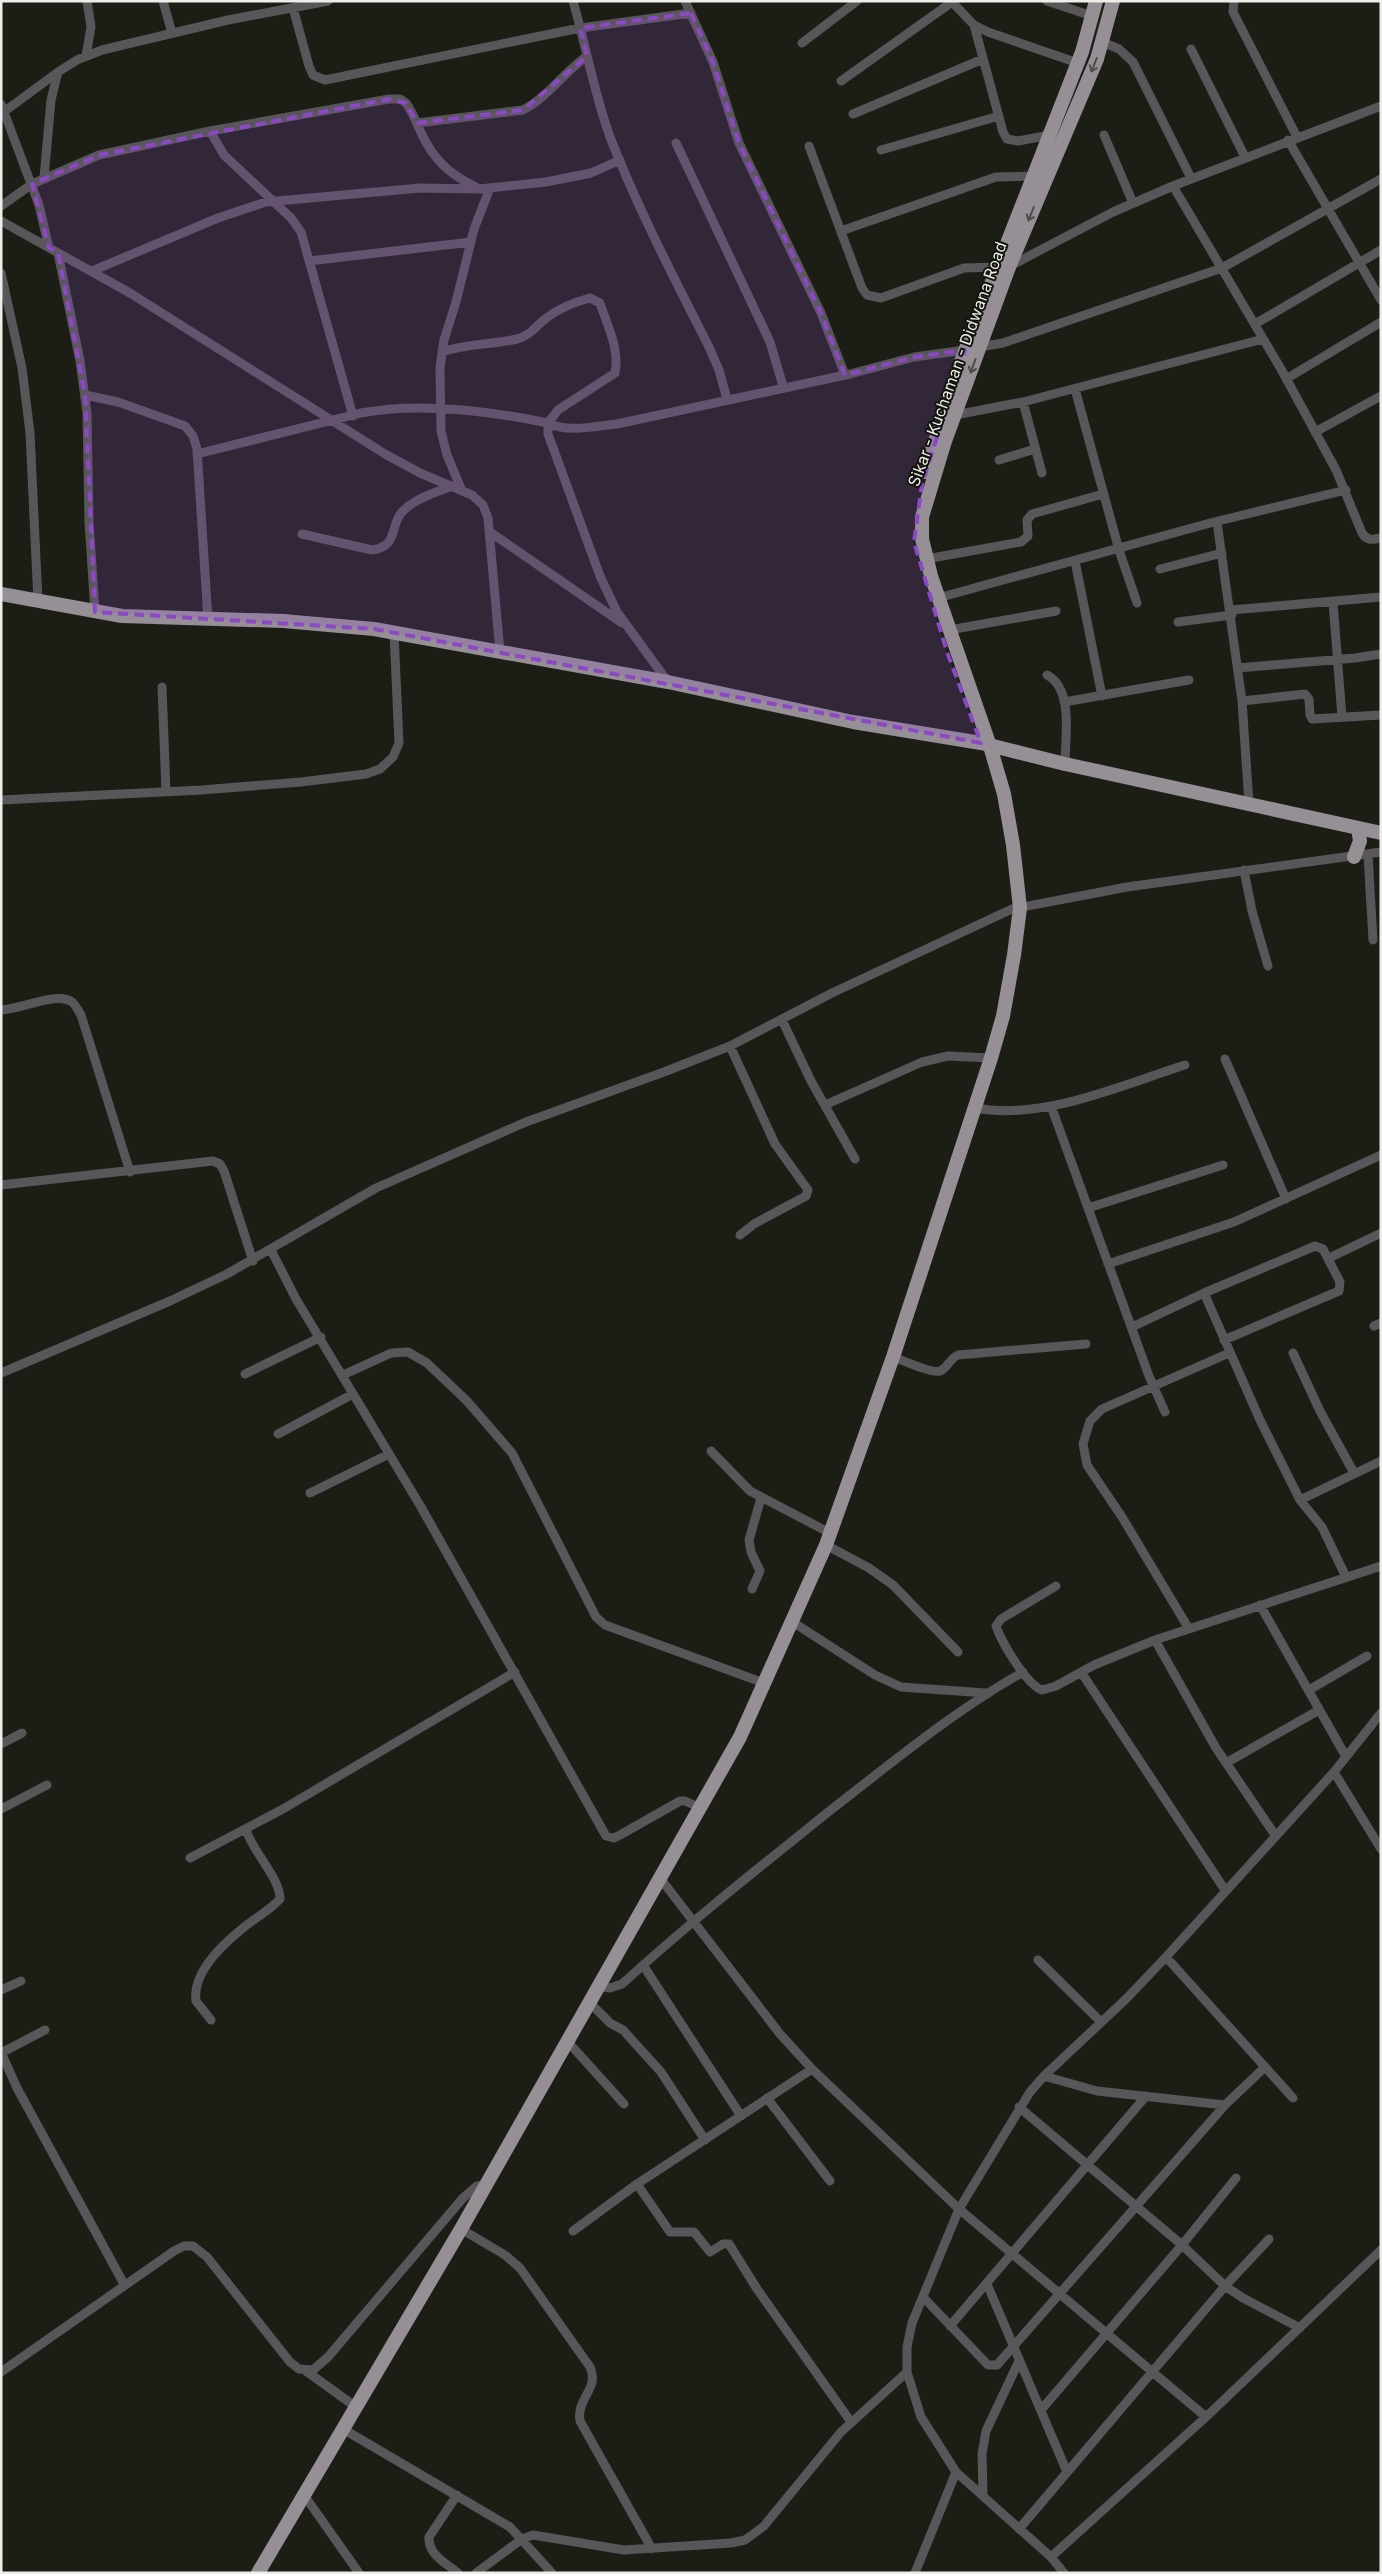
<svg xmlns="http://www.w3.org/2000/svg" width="1382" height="2574" viewBox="0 0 1382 2574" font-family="Inter,sans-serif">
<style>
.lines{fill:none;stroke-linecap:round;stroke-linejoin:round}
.minor{stroke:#595659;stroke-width:9}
.primary{stroke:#968f96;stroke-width:14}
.oneway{stroke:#4e4b4b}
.marked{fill:#8c49c5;fill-opacity:0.2;stroke:#8c49c5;stroke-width:4;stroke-dasharray:10 6;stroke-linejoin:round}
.labels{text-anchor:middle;stroke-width:4;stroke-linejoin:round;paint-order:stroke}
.street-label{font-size:16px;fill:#edeee9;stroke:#13140d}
</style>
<rect width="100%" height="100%" fill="#1c1e16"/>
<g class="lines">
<path class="minor" d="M163 1 172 33
M573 1C586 46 594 93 610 137 638 209 674 278 709 347L719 370 727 399
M685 1 713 62 739 143 821 313 845 375
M951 1 974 25 988 32 1078 63
M1047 1 1092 16
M1234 1 1233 12 1297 137
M293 8 309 66 313 75 325 80 580 28 691 13
M974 25 1003 132 1007 139 1018 141 1050 135
M1102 42 1119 49 1133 62 1191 178
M802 43 857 1
M1191 49 1245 157
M86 56 91 27 87 1
M841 81 952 2
M1 104 39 205 49 248
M1 114 58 72 77 60 102 50 228 20 328 1
M853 114 983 59
M417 123 523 110C548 97 564 72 587 56
M210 131 224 155 291 218 301 232 353 416
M1104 135 1133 203
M1288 140 1381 300
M676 143 770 342 783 386
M809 146 862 288 867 295 881 298 964 268 998 267
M881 150 999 116
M44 178 51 100 58 72
M1173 186 1281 369 1336 470 1362 533C1367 541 1372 540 1381 538
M1 206 32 184 99 155 210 131 389 99H400L406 103C415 115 419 131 427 144 439 165 455 177 476 187
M1 221 130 293 385 454 420 473 472 495 483 505 488 518 500 652
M841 231 996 177 1034 176
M58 253 80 361 87 413 89 522 95 612
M309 261 471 242
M1010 266 1113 212 1173 186 1381 106
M92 271 218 218 266 202 420 188 479 189 546 182 591 173 620 160
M1 273 22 368 30 433 38 601
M1255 324 1381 250
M979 347 1003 343 1222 268 1381 179
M442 352C467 343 492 345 517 339 530 336 536 326 545 319 558 309 574 302 590 298L600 303C607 325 620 349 615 373L558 410 548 423V434L600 576 617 612 668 682
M1286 379 1381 322
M1075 389 1119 550 1137 603
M85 395 118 402 185 426 193 436 197 449 208 620
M1023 402 1042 473
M955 415 1023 402 1263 339
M1315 432 1381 396
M197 454 361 413C418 402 490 411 548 423 567 433 596 426 617 424L850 374 914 357 965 350
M999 460 1035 449
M462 491 447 455 441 431 440 368 444 340 456 302 474 229 490 188
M1217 522 1242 701 1249 804
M490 532 622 623
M302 534 372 550C399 546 389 527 402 512 415 498 435 493 452 486
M926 559 1021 542 1028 536 1027 520 1032 514 1103 494
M1075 561 1102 696
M1160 569 1222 553
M938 598 1210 523 1346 490
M1333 602 1342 717
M1231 610 1381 597
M1178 622 1232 615
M949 630 1056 611
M1238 668 1355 658 1381 654
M1047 675C1074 689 1065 738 1065 764
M162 687 166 791
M1242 701 1305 694 1309 699 1310 715 1312 719 1381 715
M1064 702 1189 680
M1 800 202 790 301 782 366 774 380 769 393 757 399 743 394 633
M1368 855 1373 940
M1244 870 1252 911 1268 966
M1 1010C20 1010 56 991 72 1002 76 1005 78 1011 81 1015L130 1172
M782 1020 811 1081 855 1159
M730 1046 775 1144 808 1190 806 1196 754 1224 740 1235
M1225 1059 1286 1199
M825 1105 922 1062 948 1056 991 1058
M1051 1106 1149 1376 1165 1412
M975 1108C1043 1121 1121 1085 1185 1065
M1 1185 213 1161 220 1164 224 1171 253 1261
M1088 1208 1223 1165
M271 1250 296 1299 421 1507 606 1836 614 1838 620 1835 680 1801H685L701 1808
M1329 1258 1381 1233
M1108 1264 1234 1222 1381 1155
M1204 1293 1260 1420 1300 1500 1322 1527 1346 1577
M1374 1326 1381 1323
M1132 1327 1204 1293 1315 1246 1323 1249 1340 1282 1339 1291 1224 1340
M1293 1353 1320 1411 1354 1473
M893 1357C902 1360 933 1374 940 1371 948 1368 949 1359 958 1355L1086 1344
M1 1373 170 1301 227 1274 376 1188 526 1122 664 1072 730 1046 832 993 1012 909 1127 887 1381 852
M245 1374 321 1337
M343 1375 391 1353 408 1352 427 1363 467 1401 512 1453 596 1617 605 1625 764 1683
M278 1434 353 1394
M711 1451 750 1491 830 1533
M310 1493 389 1454
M1300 1500 1381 1461
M826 1545 869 1568 893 1585 958 1652
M1056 1586 1001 1619 996 1626C1002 1643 1026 1684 1042 1690L1056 1686 1094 1665 1155 1640 1381 1566
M752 1589 760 1571 751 1552 749 1540 761 1498
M1260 1605 1345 1755
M791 1621 875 1675 901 1687 986 1693
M1189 1629 1122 1517 1087 1465 1083 1444 1090 1421 1102 1409 1229 1353
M1155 1640 1216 1748 1275 1835
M1081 1672 1225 1890
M1309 1690 1367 1656
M1 1744 22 1733
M1226 1763 1319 1710
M1334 1772 1381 1849
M1 1809 47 1785
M190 1858 283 1809 515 1672
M660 1878 780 2034 812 2069 959 2209 1206 2417
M1166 1957 1293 2098
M1038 1960 1101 2022
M643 1965 741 2116
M598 1986 610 1988 622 1984C690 1922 761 1866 832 1809 894 1761 954 1711 1023 1672
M1 1990 21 1981
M589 2002 610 2023 623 2030 661 2072 705 2140
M211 2020 196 2001C192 1973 223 1944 243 1928 255 1918 269 1911 280 1899 280 1878 253 1852 246 1830
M568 2042 624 2104
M1 2052 17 2088 124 2284
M1 2053 45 2030
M1044 2076 1097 2091 1225 2105
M767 2098 830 2181
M1019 2107 1182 2245 1225 2286 1243 2298 1300 2328
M637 2184 670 2232H694L710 2252 723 2244H729L757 2289 851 2422
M461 2229 505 2255 520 2268 590 2367C600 2389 576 2398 580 2421L652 2549
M573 2231 637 2184 812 2069
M987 2284 1067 2472
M923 2297 988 2365H997L1225 2105 1265 2067
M950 2326 1146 2096
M306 2371 356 2407
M1 2372 174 2251 184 2246H193L207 2257 290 2362 299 2369 313 2370 328 2357 463 2198 477 2186 486 2185
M1041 2410 1182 2245 1236 2178
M343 2429 510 2527 552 2573
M983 2494 982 2454 986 2431 1019 2361
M304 2495 359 2573
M457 2495 429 2537C428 2555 446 2563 458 2573
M1019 2529 1225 2286 1269 2239
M1051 2557 1206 2417 1381 2250
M476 2573 522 2539 533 2535 624 2550 731 2543 745 2540 764 2526 841 2432 907 2372
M915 2573 956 2472
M1064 2573 1051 2557 956 2472 921 2417 907 2372V2347L912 2323 959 2209 1030 2092 1044 2076 1127 1998 1166 1957 1334 1772 1381 1713"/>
<path class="primary" d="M925 472 963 356 1082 52 1096 1
M1 594 122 616 283 621 374 629 668 682 853 722 981 743 1065 764 1381 833
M1354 857 1360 841 1358 828
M258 2573 461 2229 740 1737 826 1545 893 1357 991 1058 1003 1016 1014 955 1020 908 1013 845 1004 794 990 746 931 576 922 539V517L945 441 1009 267 1097 59 1113 1"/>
</g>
<defs><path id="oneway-shaft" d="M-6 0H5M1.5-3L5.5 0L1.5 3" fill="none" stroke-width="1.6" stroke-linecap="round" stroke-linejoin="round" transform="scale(1.25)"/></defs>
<g class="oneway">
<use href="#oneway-shaft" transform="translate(1094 65) rotate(112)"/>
<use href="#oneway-shaft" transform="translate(1031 214) rotate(112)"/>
<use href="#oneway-shaft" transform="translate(973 366) rotate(110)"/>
</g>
<path class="marked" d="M691 13 713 62 739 143 821 313 845 375 914 357 965 350 922 484 914 542 947 652 981 743 374 629 95 612 85 395 58 253 49 248 32 184 99 155 389 99 406 103 417 123 523 110 587 56 580 28Z"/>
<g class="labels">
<g class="street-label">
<text transform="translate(957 364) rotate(-70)" y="6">Sikar - Kuchaman - Didwana Road</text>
</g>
</g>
<rect width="1382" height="2574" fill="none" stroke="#edeee9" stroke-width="5"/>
</svg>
